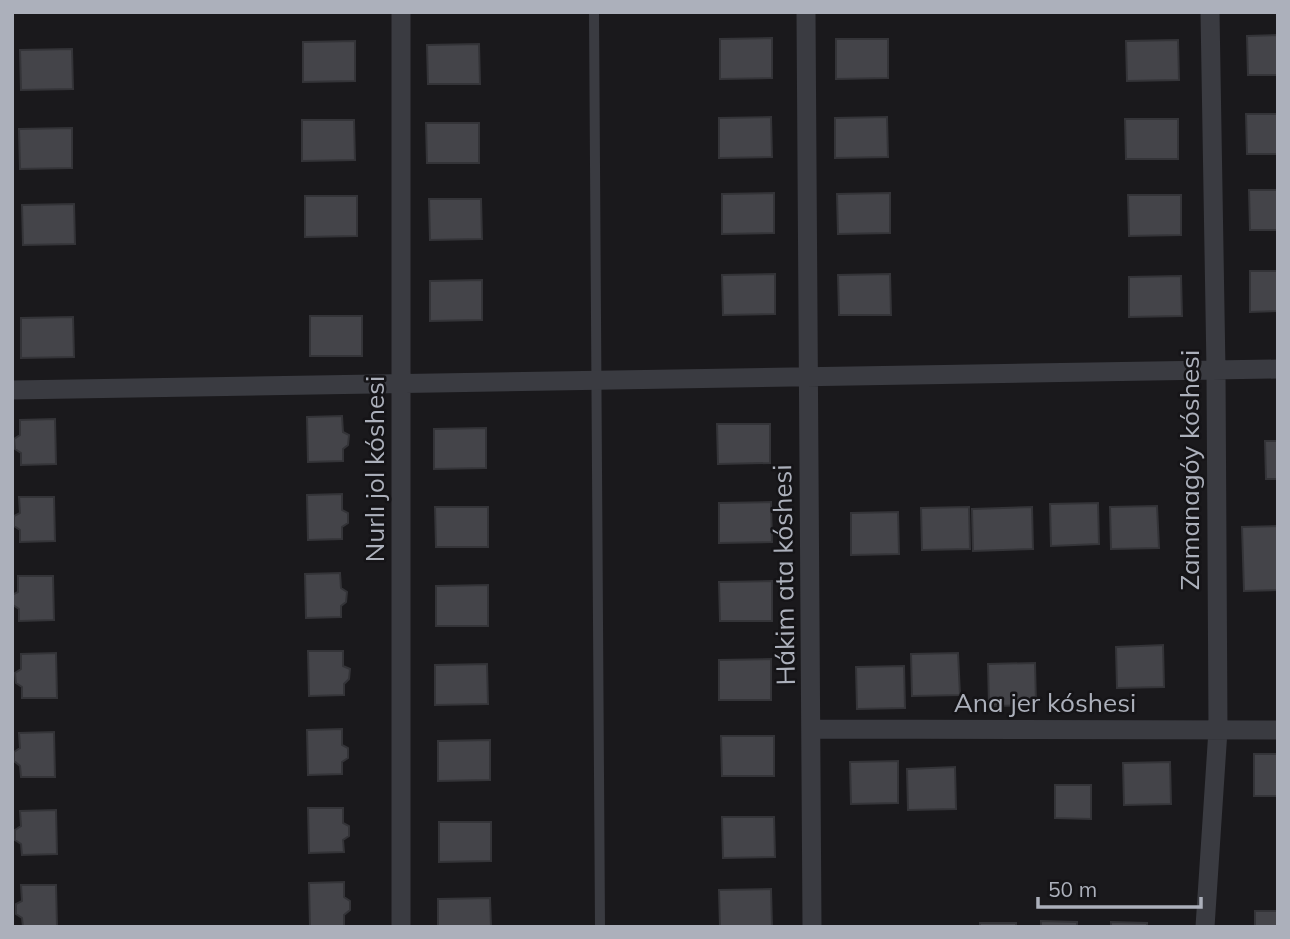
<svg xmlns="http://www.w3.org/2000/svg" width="1290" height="939" viewBox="0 0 1290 939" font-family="Mulish,sans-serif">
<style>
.building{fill:#444449;stroke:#343438;stroke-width:2}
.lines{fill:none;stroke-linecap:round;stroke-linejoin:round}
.lane{stroke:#3a3b41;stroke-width:10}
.street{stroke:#3a3b41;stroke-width:19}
.labels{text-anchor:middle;stroke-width:5;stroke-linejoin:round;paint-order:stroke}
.street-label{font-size:26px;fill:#acb0bb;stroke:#151417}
</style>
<rect width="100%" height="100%" fill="#1a191c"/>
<path class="building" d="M1278 35V75H1248L1247 36Z
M772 38V78L720 79V39Z
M836 39H888V78L836 79Z
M1178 40 1179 80 1127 81 1126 41Z
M355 41V81L303 82V42Z
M479 44 480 84H428L427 45Z
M72 49 73 89 21 90 20 50Z
M1246 114H1278V154H1247Z
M771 117 772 157 719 158V118Z
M887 117 888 157 835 158V118Z
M1125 119H1178V159H1126Z
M302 120H354L355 160 302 161Z
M426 123H479V163H427Z
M72 128V168L20 169 19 129Z
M1249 190H1278V230H1250Z
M774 193V233L722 234V194Z
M890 193V233L838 234 837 194Z
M1128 195H1181V235L1129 236Z
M305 196H357V236L305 237Z
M429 199H481L482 239 430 240Z
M74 204 75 244 23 245 22 205Z
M1250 271H1278V311L1250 312Z
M775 274V314L723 315 722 275Z
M890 274 891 315H839L838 275Z
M1181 276 1182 316 1129 317V277Z
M482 280V320L430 321V281Z
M310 316H362V356H310Z
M73 317 74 357 21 358V318Z
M342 416 343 432 349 435 348 445 343 449V461L308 462 307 417Z
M55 419 56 464 21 465V453L15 449 14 439 20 435V420Z
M717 424H770V463L718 464Z
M486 428V468L434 469V429Z
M1265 441H1278V479H1266Z
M342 494V510L348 513V523L342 527V539L308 540 307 495Z
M19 497H54L55 541 20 542V530L14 526V516L20 513Z
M771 502 772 542 719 543V503Z
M1098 503 1099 544 1051 546 1050 504Z
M1157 506 1159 548 1111 549 1110 507Z
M435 507H488V547H436Z
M969 507 970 549 922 550 921 508Z
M1032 507 1033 549 973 551 972 509Z
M898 512 899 554 851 555V513Z
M1278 526V590L1244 591 1242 527Z
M340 573 341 588 347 592 346 602 341 606V617L306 618 305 574Z
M18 576H53L54 620 19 621V609L13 605 12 598V595L18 592Z
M772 581V621H720L719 582Z
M488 585V626H436V586Z
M1163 645 1164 687 1117 688 1116 647Z
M308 651H343V666L350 669 349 679 344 684V695L309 696Z
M56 653 57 698H22V687L16 683 15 673 21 669V654Z
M958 653 960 695 912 696 911 654Z
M771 659V700H719V660Z
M1035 663 1036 705 989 706 988 664Z
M487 664 488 704 435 705V665Z
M904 666 905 708 857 709 856 667Z
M342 729V745L348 748V758L342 762V774L308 775 307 730Z
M54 732 55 777H21L20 766 14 761V752L20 748 19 733Z
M721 736H774V776H722Z
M490 740V780L438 781V741Z
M1254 754H1278V796H1254Z
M898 761V803L851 804 850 762Z
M1170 762 1171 804 1124 805 1123 763Z
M955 767 956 809 908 810 907 769Z
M1055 785H1091V819L1055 818Z
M308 808H343V823L349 826V836L343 840 344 852 309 853Z
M56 810 57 854 22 855 21 844 15 840V830L21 826 20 811Z
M722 817H774L775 857 723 858Z
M439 822H491V861L439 862Z
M344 882V897L350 901V910L344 915V926L310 927 309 883Z
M21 885H56L57 927H23L22 918 16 914V904L22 901Z
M771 889 772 927H720L719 890Z
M490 898 491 927H438V899Z
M1255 911H1278V927H1255Z
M1041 921 1077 922V927H1041Z
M1111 922 1147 923V927H1111Z
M980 923H1016V927H980Z"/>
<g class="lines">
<path class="lane" d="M594 12 600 927"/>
<path class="street" d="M401 12V927
M806 12 812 927
M12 390 1278 369
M812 729 1278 730
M1205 927 1218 730 1216 370 1210 12"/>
</g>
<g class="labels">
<g class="street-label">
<text transform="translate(375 469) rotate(-90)" y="9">Nurlı jol kóshesi</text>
<text transform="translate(1190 470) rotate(-90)" y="9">Zamanagóy kóshesi</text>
<text transform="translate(784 575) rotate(-91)" y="9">Hákim ata kóshesi</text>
<text x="1045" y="712">Ana jer kóshesi</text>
</g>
</g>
<rect width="1290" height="939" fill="none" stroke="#acb0bb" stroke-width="28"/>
<path d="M1038 897v10h163v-10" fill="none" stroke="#acb0bb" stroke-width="3.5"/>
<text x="1048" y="897" font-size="21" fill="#acb0bb" stroke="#151417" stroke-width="5" paint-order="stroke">50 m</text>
</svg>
